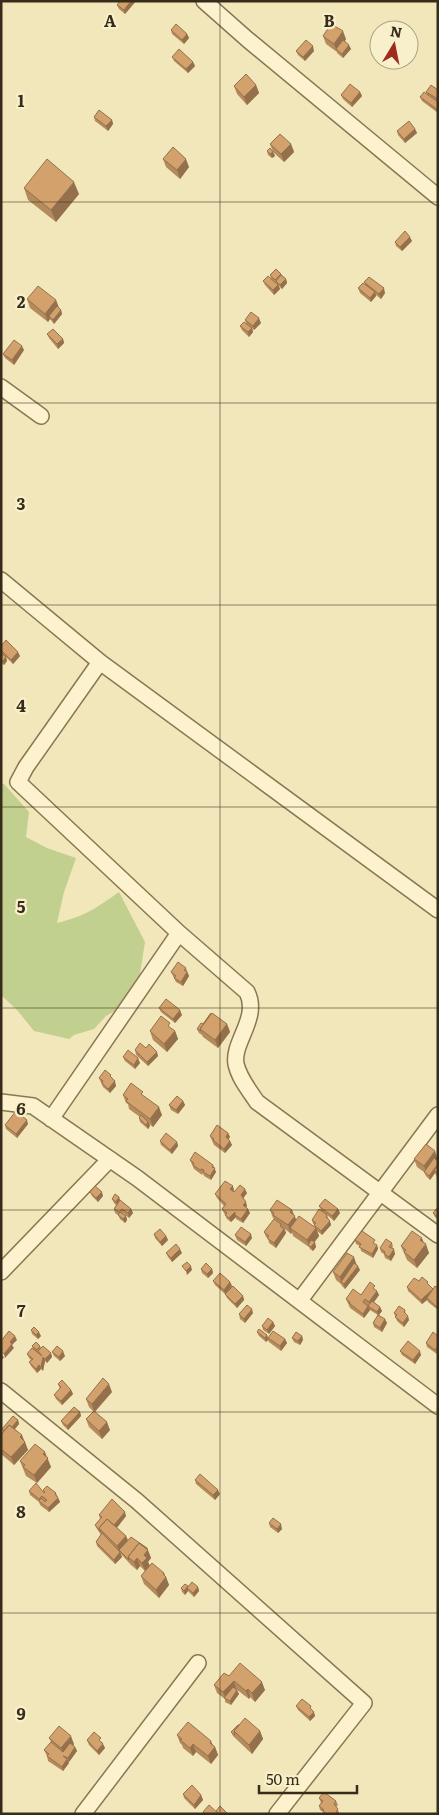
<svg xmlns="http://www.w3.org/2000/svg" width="439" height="1815" viewBox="0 0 439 1815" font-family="Literata,serif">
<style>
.green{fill:#c1d08e}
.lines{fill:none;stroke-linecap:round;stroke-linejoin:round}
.street-casing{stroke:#8a7653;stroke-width:18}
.street{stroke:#fcf3ce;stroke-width:15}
.wall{fill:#b58b5d}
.shaded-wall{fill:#94714c}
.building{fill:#d3a26c;stroke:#94714c}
.grid{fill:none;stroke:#372b1a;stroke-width:1;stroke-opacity:0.55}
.grid-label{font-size:16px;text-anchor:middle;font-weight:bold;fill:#372b1a;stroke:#f8f0ca;stroke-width:4.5;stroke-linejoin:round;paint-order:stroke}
</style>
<rect width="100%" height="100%" fill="#f2e7ba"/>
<path class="green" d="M1 784H4L29 812 26 837 47 848 76 858 64 892 57 923C85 916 95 909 119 892L145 942 139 980 126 1005 106 1016 94 1029 74 1035 69 1039 34 1031 17 1010 1 995Z"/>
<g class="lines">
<g class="street-casing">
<path id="street" d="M204 1 247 39 438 197
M1 387 41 416
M1 580 100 662 438 910
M179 933 247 992C260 1018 232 1042 236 1064 239 1078 249 1090 257 1102L438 1235
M1 1102 33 1106 137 1178 438 1406
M51 1119 179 933 18 782 26 767 100 662
M1 1272 110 1159
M300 1300 438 1115
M1 1391 137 1501 364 1703 277 1814
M83 1814 198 1663"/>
</g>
<use href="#street" class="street"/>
</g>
<path class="wall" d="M136 1 125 14 119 9 117 5Z
M171 30 187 34 189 38 184 44 172 34Z
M323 36 346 39 345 41 351 49 343 58 337 53V52L326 44Z
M296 51H314L305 61 298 55Z
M172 57 193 62 195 66 188 73 174 61Z
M256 85 259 93 247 105 237 94 234 86Z
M438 90V113L422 101 420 97 428 95 426 92Z
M360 92 362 96 352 107 343 99 341 95Z
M94 117 112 120 113 124 108 131 95 121Z
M415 129 417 133 405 143 398 135 397 131Z
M270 144H291L294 152 284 162 273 152 275 156 272 158 268 155 267 151 273 152Z
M163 159 189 167 180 179 166 167Z
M24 188 79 194 56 222 28 200Z
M412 241 402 251 396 246 395 242Z
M281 274 286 279 287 283 282 289 279 286 280 289 274 295 265 285 263 281 271 278 270 275Z
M364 282 385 293 381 299 376 295V296L371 302 360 293 358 288 365 284Z
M27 299 56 300 59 308 61 310 62 314 54 324 50 319 48 322 30 308Z
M245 320 261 323 254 330 252 328 253 332 249 337 242 330 240 326 246 323Z
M47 334 63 339 64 343 58 349 49 338Z
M24 350 14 365 5 358 3 354Z
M1 646 20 656 13 664 6 657 7 661 4 665 1 663Z
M186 968 189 976 183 986 176 982 171 972Z
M159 1008 182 1015 175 1023 161 1012Z
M203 1024H227L230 1032 218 1048 203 1037 202 1035 199 1033 197 1029Z
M172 1029 175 1031 178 1039 167 1052 153 1040 150 1031Z
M135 1050 158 1056 148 1066 136 1055Z
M123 1057 140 1063 135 1069 125 1061Z
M99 1078 112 1079 116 1086 110 1093 103 1087Z
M123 1095 144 1096 162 1115 153 1127 149 1124 150 1126 148 1129 140 1122 139 1118 140 1117 129 1109 128 1104 126 1103Z
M183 1101 185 1105 178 1114 171 1110 169 1105Z
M28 1124 17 1138 6 1129 5 1125Z
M228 1133 230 1137 228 1139 232 1145 225 1153 214 1145 210 1136Z
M160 1141 177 1142 178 1146 172 1154 161 1145Z
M414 1159 438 1161V1179L435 1173 430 1180 426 1176 424 1172 417 1167Z
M190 1160 214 1168 216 1172 211 1180 204 1176 203 1173 202 1175 194 1169Z
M234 1190 233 1192H234L247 1193 243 1198 247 1206 246 1207 250 1213 243 1223 236 1219V1217L231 1222 227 1219 222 1209 224 1206 217 1198 215 1194Z
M90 1192 103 1196 98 1202 92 1196Z
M112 1199 120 1200 131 1209 133 1213 129 1218 123 1213V1214L126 1216 127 1220 125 1223 120 1219 118 1215 115 1213 114 1209 116 1205 114 1203Z
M319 1206 338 1209 340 1213 334 1221 327 1215 331 1225 322 1235 317 1231 319 1236 314 1242 316 1247 313 1251 310 1249 309 1247 293 1236 292 1232 291 1234 285 1229 286 1233 276 1248 269 1243 268 1238 266 1237 264 1232 274 1219 273 1218 270 1210 294 1215 296 1220 315 1227V1225L313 1224 312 1220 321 1210Z
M438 1207V1220L435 1217 433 1213Z
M154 1234 166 1236 168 1240 162 1246 155 1238Z
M235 1235 252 1238 246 1246 237 1240Z
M355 1240 377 1245 378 1249 373 1258 361 1251 360 1246 356 1244Z
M423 1242 429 1253 417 1268 407 1260 401 1246Z
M392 1243 393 1247 392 1248 395 1254 391 1261 385 1258 384 1254 381 1252 380 1248Z
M166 1253H182L172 1262 168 1257Z
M201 1269H212L213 1273 208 1278 202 1273Z
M360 1270 345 1289 342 1286 341 1284 336 1280 333 1272Z
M213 1281 230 1282 232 1286 225 1294 215 1285Z
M419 1281 430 1286 433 1289 438 1288V1310L428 1302 427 1300 422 1304 408 1291 407 1287Z
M376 1290 379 1295 374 1302 380 1307 382 1311 379 1315 387 1323 382 1332 374 1327 373 1323 378 1315 370 1310 364 1318 350 1308 346 1299Z
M225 1294 243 1296 244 1300 237 1308 227 1298Z
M405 1310 406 1315 409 1320 404 1327 397 1321 394 1313Z
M253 1313 245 1323 240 1319 239 1314Z
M273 1322 275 1326 269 1334 263 1330 262 1326Z
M31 1330 41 1336 38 1339 32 1334Z
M257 1332 267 1335 268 1338 285 1339 287 1343 281 1351 269 1342 268 1340 266 1342 259 1336Z
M302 1336 303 1340 300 1345 294 1342 292 1338Z
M438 1336V1356L437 1354 427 1347 426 1343Z
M32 1346H40L41 1348 51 1353 52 1357 47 1363 45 1361 43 1371 41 1369 37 1373 31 1366 29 1362 31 1360 29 1358 27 1354 33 1349Z
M400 1351 421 1355 415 1364 402 1355Z
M52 1352 65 1356 60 1361 54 1356Z
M58 1384 71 1390 73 1394 62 1405 56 1399 54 1395 60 1389Z
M112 1392 95 1412 110 1430 102 1439 89 1427 86 1419 94 1412 89 1407 86 1399Z
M80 1412 81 1416 68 1430 63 1425 61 1421Z
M18 1420 19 1424 15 1429 25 1442 28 1450 14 1465 1 1454V1435L3 1432 2 1429Z
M47 1458 51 1467 37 1483 26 1476 20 1461Z
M195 1480 220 1494 215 1500 196 1484Z
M43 1490 56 1493 60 1502 49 1512 40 1505 39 1502 30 1495 29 1491 44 1493Z
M99 1515 126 1516 117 1528 126 1536 128 1540 147 1548 151 1558 148 1562 150 1566 164 1573 165 1576 166 1577 169 1585 159 1598 144 1584 141 1576 145 1571 140 1566 137 1570 131 1565 121 1554 122 1557 115 1564 97 1546 96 1542 101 1535 97 1529 95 1525 100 1519Z
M269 1523 282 1529 278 1533 270 1527Z
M198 1587 199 1591 194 1597 188 1591 185 1595 182 1592 181 1588Z
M229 1676 265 1690 255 1702 250 1697 249 1699 236 1689 239 1694 231 1705 225 1702V1699L217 1693 214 1685Z
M296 1706 312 1710 315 1716 310 1721 298 1710Z
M260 1731 263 1739 252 1754 233 1736 231 1732Z
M177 1735 213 1745 215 1747 218 1755 211 1764 196 1752 193 1756 183 1748 182 1745 180 1743Z
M49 1738 74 1744 73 1746 75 1747 77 1751 69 1762H68L69 1763 63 1771 48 1761 47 1756 44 1750 51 1742Z
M87 1740 103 1742 102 1743 105 1748 99 1755 89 1745Z
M183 1794 201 1795 203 1800 195 1809 184 1798Z
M319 1798 336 1801 338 1805 336 1807 340 1814H324L323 1812 320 1810 319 1806 321 1803Z"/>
<path class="shaded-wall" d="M131 1H136L125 14 124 10Z
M343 31 346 39 338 51 336 49 334 44Z
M187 34 189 38 184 44 182 40Z
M349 45 351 49 343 58 342 54Z
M313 46 314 51 305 61 303 57Z
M193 62 195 66 188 73 186 69Z
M256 85 259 93 247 105 244 97Z
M360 92 362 96 352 107 351 103Z
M112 120 113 124 108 131 106 126Z
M415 129 417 133 405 143 404 139Z
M291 144 294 152 284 162 281 154Z
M273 152 275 156 272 158 270 154Z
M186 159 189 167 180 179 177 170Z
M74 182 79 194 56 222 51 210Z
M410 237 412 241 402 251 400 247Z
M286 279 287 283 282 289 280 285Z
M278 285 280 289 274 295 273 290Z
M384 288 385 293 381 299 379 294Z
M375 292 376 296 371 302 370 298Z
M56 300 59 308 49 316 50 319 48 322 45 314Z
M61 310 62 314 54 324 53 320Z
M259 318 261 323 254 330 253 326Z
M252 328 253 332 249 337 248 332Z
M63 339 64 343 58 349 57 344Z
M22 346 24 350 14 365 12 360Z
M18 652 20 656 13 664 11 660Z
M6 657 7 661 4 665 3 661Z
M187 972 189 976 183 986 181 982Z
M180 1010 182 1015 175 1023 173 1019Z
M227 1024 230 1032 218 1048 215 1040Z
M175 1031 178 1039 167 1052 164 1044Z
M157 1052 158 1056 148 1066 147 1062Z
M138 1058 140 1063 135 1069 134 1065Z
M115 1081 116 1086 110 1093 108 1089Z
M183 1101 185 1105 178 1114 176 1110Z
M159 1107 162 1115 153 1127 150 1119Z
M27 1120 28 1124 17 1138 16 1134Z
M148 1122 150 1126 148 1129 146 1125Z
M228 1133 230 1137 227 1141 226 1137Z
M230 1141 232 1145 225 1153 224 1149Z
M177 1142 178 1146 172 1154 170 1150Z
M435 1151 438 1160 427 1174 424 1166Z
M438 1164V1170H434L435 1173 430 1180 429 1176Z
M213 1165 216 1172 211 1180 210 1176 212 1167Z
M233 1186 234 1190 232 1194 230 1189Z
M245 1189 247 1193 242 1200 241 1195Z
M102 1192 103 1196 98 1202 96 1198Z
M119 1197 121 1202 117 1206 116 1202Z
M246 1202 247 1206 245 1209 243 1205Z
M131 1209 133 1213 129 1218 128 1213Z
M248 1209 250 1213 243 1223 241 1219Z
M338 1209 340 1213 334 1221 332 1216Z
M292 1210 298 1224 290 1228 292 1232 291 1234 288 1225 290 1212Z
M235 1212 236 1217 231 1222 229 1218Z
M126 1216 127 1220 125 1223 123 1219Z
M330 1221 331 1225 322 1235 321 1231Z
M316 1228 319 1236 311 1247 309 1245 307 1240Z
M284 1229 286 1233 276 1248 274 1243Z
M251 1234 252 1238 246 1246 245 1242Z
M166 1236 168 1240 162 1246 160 1242Z
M422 1238 425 1246 426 1244 429 1253 417 1268 414 1260 420 1240Z
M315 1242 316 1247 313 1251 311 1247Z
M377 1245 378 1249 373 1258 372 1254Z
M180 1249 182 1253 172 1262 171 1258Z
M394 1249 395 1254 391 1261 389 1257Z
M354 1257 357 1266 342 1283 340 1277Z
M191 1266 192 1270 187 1275 186 1271Z
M358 1266 360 1270 345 1289 344 1284Z
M212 1269 213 1273 208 1278 207 1274Z
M230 1282 232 1286 225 1294 224 1290Z
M433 1289 434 1293 427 1298V1300L422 1304 421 1300Z
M377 1291 379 1295 371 1306 369 1302Z
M243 1296 244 1300 237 1308 235 1304Z
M368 1306 370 1310 364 1318 363 1314Z
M380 1307 382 1311 378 1316 377 1312Z
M252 1309 253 1313 245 1323 244 1319Z
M408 1316 409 1320 404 1327 403 1323Z
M385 1319 387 1323 382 1332 380 1328Z
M273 1322 275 1326 269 1334 267 1330Z
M39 1332 41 1336 38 1339 36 1335Z
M267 1335 268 1339V1338V1340L266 1342 265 1338Z
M15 1336 17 1340 12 1345 14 1348 5 1358 4 1354 10 1342Z
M302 1336 303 1340 300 1345 298 1341Z
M285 1339 287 1343 281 1351 280 1346Z
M63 1351 65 1356 60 1361 59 1357Z
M420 1351 421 1355 415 1364 413 1360Z
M51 1353 52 1357 47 1363 45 1359Z
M2 1354 4 1358 1 1360V1355Z
M43 1357 45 1361 43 1371 41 1367Z
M39 1365 41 1369 37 1373 36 1369Z
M109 1384 112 1392 94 1412 92 1404Z
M71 1390 73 1394 62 1405 61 1401Z
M80 1412 81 1416 68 1430 67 1426Z
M18 1420 19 1424 8 1437 7 1433Z
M107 1422 110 1430 102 1439 99 1431Z
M22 1435 28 1450 14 1465 11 1457 20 1437Z
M45 1452 51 1467 37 1483 34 1475 43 1454Z
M218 1490 220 1494 215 1500 213 1495Z
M58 1498 60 1502 49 1512 48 1508Z
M125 1512 126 1516 114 1531 113 1526Z
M281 1524 282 1529 278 1533 277 1529Z
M126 1536 129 1544 119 1550 122 1557 115 1564 114 1560 120 1553 117 1546Z
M147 1548 151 1558 148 1562 150 1566 145 1571 142 1563 144 1555Z
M137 1558 140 1566 137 1570 134 1562Z
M164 1573 166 1578V1577L169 1585 159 1598 156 1590Z
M188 1586 189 1589 187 1588 188 1591 185 1595 184 1591Z
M198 1587 199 1591 194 1597 193 1593Z
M234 1681 236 1689 226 1699 223 1692Z
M262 1682 265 1690 255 1702 252 1693Z
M248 1689 250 1697 249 1699 246 1691Z
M237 1690 239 1694 231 1705 230 1701Z
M314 1712 315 1716 310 1721 309 1717Z
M260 1731 263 1739 252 1754 249 1745Z
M71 1736 74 1744 64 1756 61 1748Z
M211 1741 214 1748 215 1747 218 1755 211 1764 208 1756 210 1743Z
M103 1744 105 1748 99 1755 97 1751Z
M193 1744 196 1752 193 1756 190 1748Z
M75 1747 77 1751 69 1762 68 1758Z
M67 1759 69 1763 63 1771 62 1767Z
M201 1795 203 1800 195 1809 194 1805Z"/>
<path class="building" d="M120 1H131L124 10 117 5Z
M176 24 187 34 182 40 171 30Z
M331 24 343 31 334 44 323 36Z
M306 40 313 46 303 57 296 51Z
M343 40 349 45 342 54 336 49Z
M179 49 193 62 186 69 172 57Z
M246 74 256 85 244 97 234 86Z
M350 84 360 92 351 103 341 95Z
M431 85 438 90V99L426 92Z
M424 92 438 102V110L420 97Z
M99 110 112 120 106 126 94 117Z
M409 121 415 129 404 139 397 131Z
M280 134 291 144 281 154 270 144Z
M173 147 186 159 177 170 163 159Z
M270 148 273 152 270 154 267 151Z
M47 159 74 182 51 210 24 188Z
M405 231 410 237 400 247 395 242Z
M276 269 281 274 275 280 270 275Z
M281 275 286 279 280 285 276 281Z
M268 276 278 285 273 290 263 281Z
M369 277 384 288 379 294 364 282Z
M363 283 375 292 370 298 358 288Z
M38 286 56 300 45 314 27 299Z
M57 306 61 310 53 320 49 316Z
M251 312 259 318 253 326 245 320Z
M244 322 252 328 248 332 240 326Z
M53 329 63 339 57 344 47 334Z
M14 340 22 346 12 360 3 354Z
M6 640 18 652 11 660 1 650V646Z
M1 653 6 657 3 661 1 660Z
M178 962 186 968 184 970 187 972 181 982 174 978 176 976 171 972Z
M166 999 180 1010 173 1019 159 1008Z
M211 1013 200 1029 201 1031 197 1029 201 1023 203 1024Z
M212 1013 227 1024 215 1040 200 1029Z
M161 1016 170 1023 168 1026 175 1031 164 1044 150 1031Z
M140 1043 146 1048 149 1044 157 1052 147 1062 135 1050Z
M128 1050 138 1058 134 1065 123 1057Z
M105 1070 111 1075 110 1076 115 1081 108 1089 102 1083 103 1081 99 1078Z
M131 1083 143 1092 141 1094 159 1107 150 1119 126 1101 128 1099 123 1095Z
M177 1096 183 1101 176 1110 169 1105Z
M16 1111 27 1120 16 1134 5 1125Z
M141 1115 148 1122 146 1125 139 1118Z
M217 1125 228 1133 226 1137 230 1141 224 1149 213 1140 214 1139 210 1136Z
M166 1133 177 1142 170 1150 160 1141Z
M426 1144 435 1151 424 1166 414 1159Z
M195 1152 213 1165 212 1167 215 1168 210 1176 203 1172 204 1170 202 1169 200 1170 193 1165 194 1163 190 1160Z
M434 1158 438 1161V1164L429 1176 424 1172Z
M438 1166V1173L434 1170Z
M225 1181 233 1186 230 1189 234 1192 240 1185 245 1189 241 1195 246 1202 243 1205 248 1209 241 1219 235 1215V1212L229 1218 225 1215 227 1213 222 1209 226 1204 215 1194Z
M95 1186 102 1192 96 1198 90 1192Z
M115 1194 119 1197 116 1202 112 1199Z
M325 1199 338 1209 332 1216 319 1206Z
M120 1200 131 1209 128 1213 122 1209 119 1212 114 1209Z
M277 1200 292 1210 290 1212 295 1216 288 1225 273 1215 274 1213 270 1210Z
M438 1207V1217L433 1213Z
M319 1209 327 1215 326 1217 330 1221 321 1231 314 1225 316 1223 312 1220Z
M120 1212 126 1216 123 1219 118 1215Z
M299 1216 316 1228 307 1240 290 1228Z
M274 1219 281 1224 280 1226 284 1229 274 1243 267 1238 269 1236 264 1232Z
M241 1227 251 1234 245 1242 235 1235Z
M160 1229 166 1236 160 1242 154 1234Z
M362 1231 375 1240 373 1243 377 1245 372 1254 359 1247 361 1244 355 1240Z
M412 1231 422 1238 420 1240 426 1244 414 1260 404 1252 406 1250 401 1246Z
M386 1239 392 1243 389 1247 394 1249 389 1257 384 1254 385 1252 380 1248Z
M311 1240 315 1242 311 1247 308 1245Z
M176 1244 180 1249 171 1258 166 1253Z
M347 1253 354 1257 340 1277 333 1272Z
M187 1262 191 1266 186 1271 182 1266Z
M206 1263 212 1269 207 1274 201 1269Z
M354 1263 358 1266 344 1284 341 1282Z
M220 1273 230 1282 224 1290 213 1281Z
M422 1277 428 1282 427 1283 433 1289 421 1300 407 1287 414 1278 419 1281Z
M370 1282 375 1286 373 1288 377 1291 369 1302 365 1299 363 1302 368 1306 372 1301 380 1307 377 1312 368 1306 363 1314 349 1303 350 1302 346 1299 353 1289 361 1295Z
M233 1286 243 1296 235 1304 225 1294Z
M435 1286 438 1288V1308L427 1298Z
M247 1305 252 1309 244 1319 239 1314Z
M399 1306 405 1310 404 1312 408 1316 403 1323 395 1317 397 1315 394 1313Z
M378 1315 385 1319 380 1328 373 1323Z
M268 1318 273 1322 267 1330 262 1326Z
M34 1327 39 1332 36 1335 31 1330Z
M259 1329 267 1335 265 1338 257 1332Z
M9 1331 15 1336 10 1342 12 1344 4 1354 1 1352V1341Z
M273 1331 285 1339 280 1346 268 1338Z
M296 1332 302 1336 298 1341 292 1338Z
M433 1332 438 1336V1346L435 1350 426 1343Z
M408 1341 420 1351 413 1360 400 1351Z
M36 1342 40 1346 37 1350 32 1346Z
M43 1346 51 1353 45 1359 43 1357 41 1367 39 1365 36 1369 29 1362 33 1359 27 1354 32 1348 42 1356 38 1351Z
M57 1346 63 1351 59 1357 52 1352Z
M103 1378 109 1384 92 1404 86 1399Z
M62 1380 71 1390 61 1401 54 1395 61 1387 58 1384Z
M74 1407 80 1412 67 1426 61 1421Z
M94 1411 107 1422 99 1431 86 1419Z
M13 1416 18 1420 12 1427 9 1425 4 1431 2 1429Z
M9 1425 22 1435 20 1437 25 1442 11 1457 1 1449V1435Z
M35 1444 45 1452 43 1454 48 1458 34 1475 23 1467 25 1465 20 1461Z
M200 1474 218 1490 213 1495 195 1480Z
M36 1483 44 1493 45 1492 43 1490 47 1486 56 1493 55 1494 58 1498 48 1508 39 1501 41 1498 45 1502 47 1500 42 1496 39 1499 29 1491Z
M112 1499 125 1512 114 1525 107 1519 99 1528 101 1532 95 1525 102 1517 99 1515Z
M273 1518 281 1524 277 1529 269 1523Z
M107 1519 126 1536 117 1546 99 1528Z
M102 1533 120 1552 114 1560 96 1542Z
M131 1537 147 1548V1549L139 1543 128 1557 129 1560 119 1550Z
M139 1543 148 1550 144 1555 147 1558 142 1563 137 1558 134 1562 128 1557Z
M152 1563 164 1573 163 1574 166 1577 156 1590 141 1576Z
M192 1582 198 1587 193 1593 187 1588Z
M185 1584 188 1586 184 1591 181 1588Z
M240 1663 262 1682 252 1693 248 1689 246 1691 234 1681 223 1692 214 1685 224 1673 229 1676Z
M233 1687 237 1690 230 1701 224 1698Z
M302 1699 311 1706 310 1708 314 1712 309 1717 296 1706Z
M245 1718 260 1731 249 1745 234 1731Z
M188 1722 211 1741 210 1743 215 1747 208 1756 193 1744 190 1748 180 1740 182 1739 177 1735Z
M238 1725H239L234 1731 235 1735 231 1732Z
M59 1726 71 1736 61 1748 49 1738Z
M94 1732 101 1738 99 1740 103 1744 97 1751 87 1740Z
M51 1742 63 1752 70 1743 75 1747 68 1758 63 1756 67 1759 62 1767 47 1756 49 1754 44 1750Z
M192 1785 201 1795 194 1805 183 1794Z
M324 1792 336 1801 334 1804 338 1809 336 1812 338 1814H327L323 1811 324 1810 319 1806 323 1801 319 1798Z
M209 1805 219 1814H205L203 1812Z
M220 1806 228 1814H219L216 1811Z"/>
<path class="grid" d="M220 1V1814M1 202H438M1 403H438M1 605H438M1 807H438M1 1008H438M1 1210H438M1 1412H438M1 1613H438"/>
<g class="grid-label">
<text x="110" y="27">A</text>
<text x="329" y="27">B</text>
<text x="21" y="107">1</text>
<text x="21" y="308">2</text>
<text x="21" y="510">3</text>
<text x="21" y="712">4</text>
<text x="21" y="913">5</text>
<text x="21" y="1115">6</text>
<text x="21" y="1317">7</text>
<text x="21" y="1518">8</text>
<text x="21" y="1720">9</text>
</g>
<rect width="439" height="1815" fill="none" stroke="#372b1a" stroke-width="5"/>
<g transform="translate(394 45) rotate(10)"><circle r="24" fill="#f8f0ca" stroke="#aba184"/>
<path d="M0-4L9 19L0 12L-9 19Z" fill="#9e2b1e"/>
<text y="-8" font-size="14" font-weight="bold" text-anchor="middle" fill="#372b1a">N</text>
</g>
<path d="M259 1785v8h98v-8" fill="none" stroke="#372b1a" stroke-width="2.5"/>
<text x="266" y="1785" font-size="15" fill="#372b1a" stroke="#f8f0ca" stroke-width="4" paint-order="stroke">50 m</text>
</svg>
